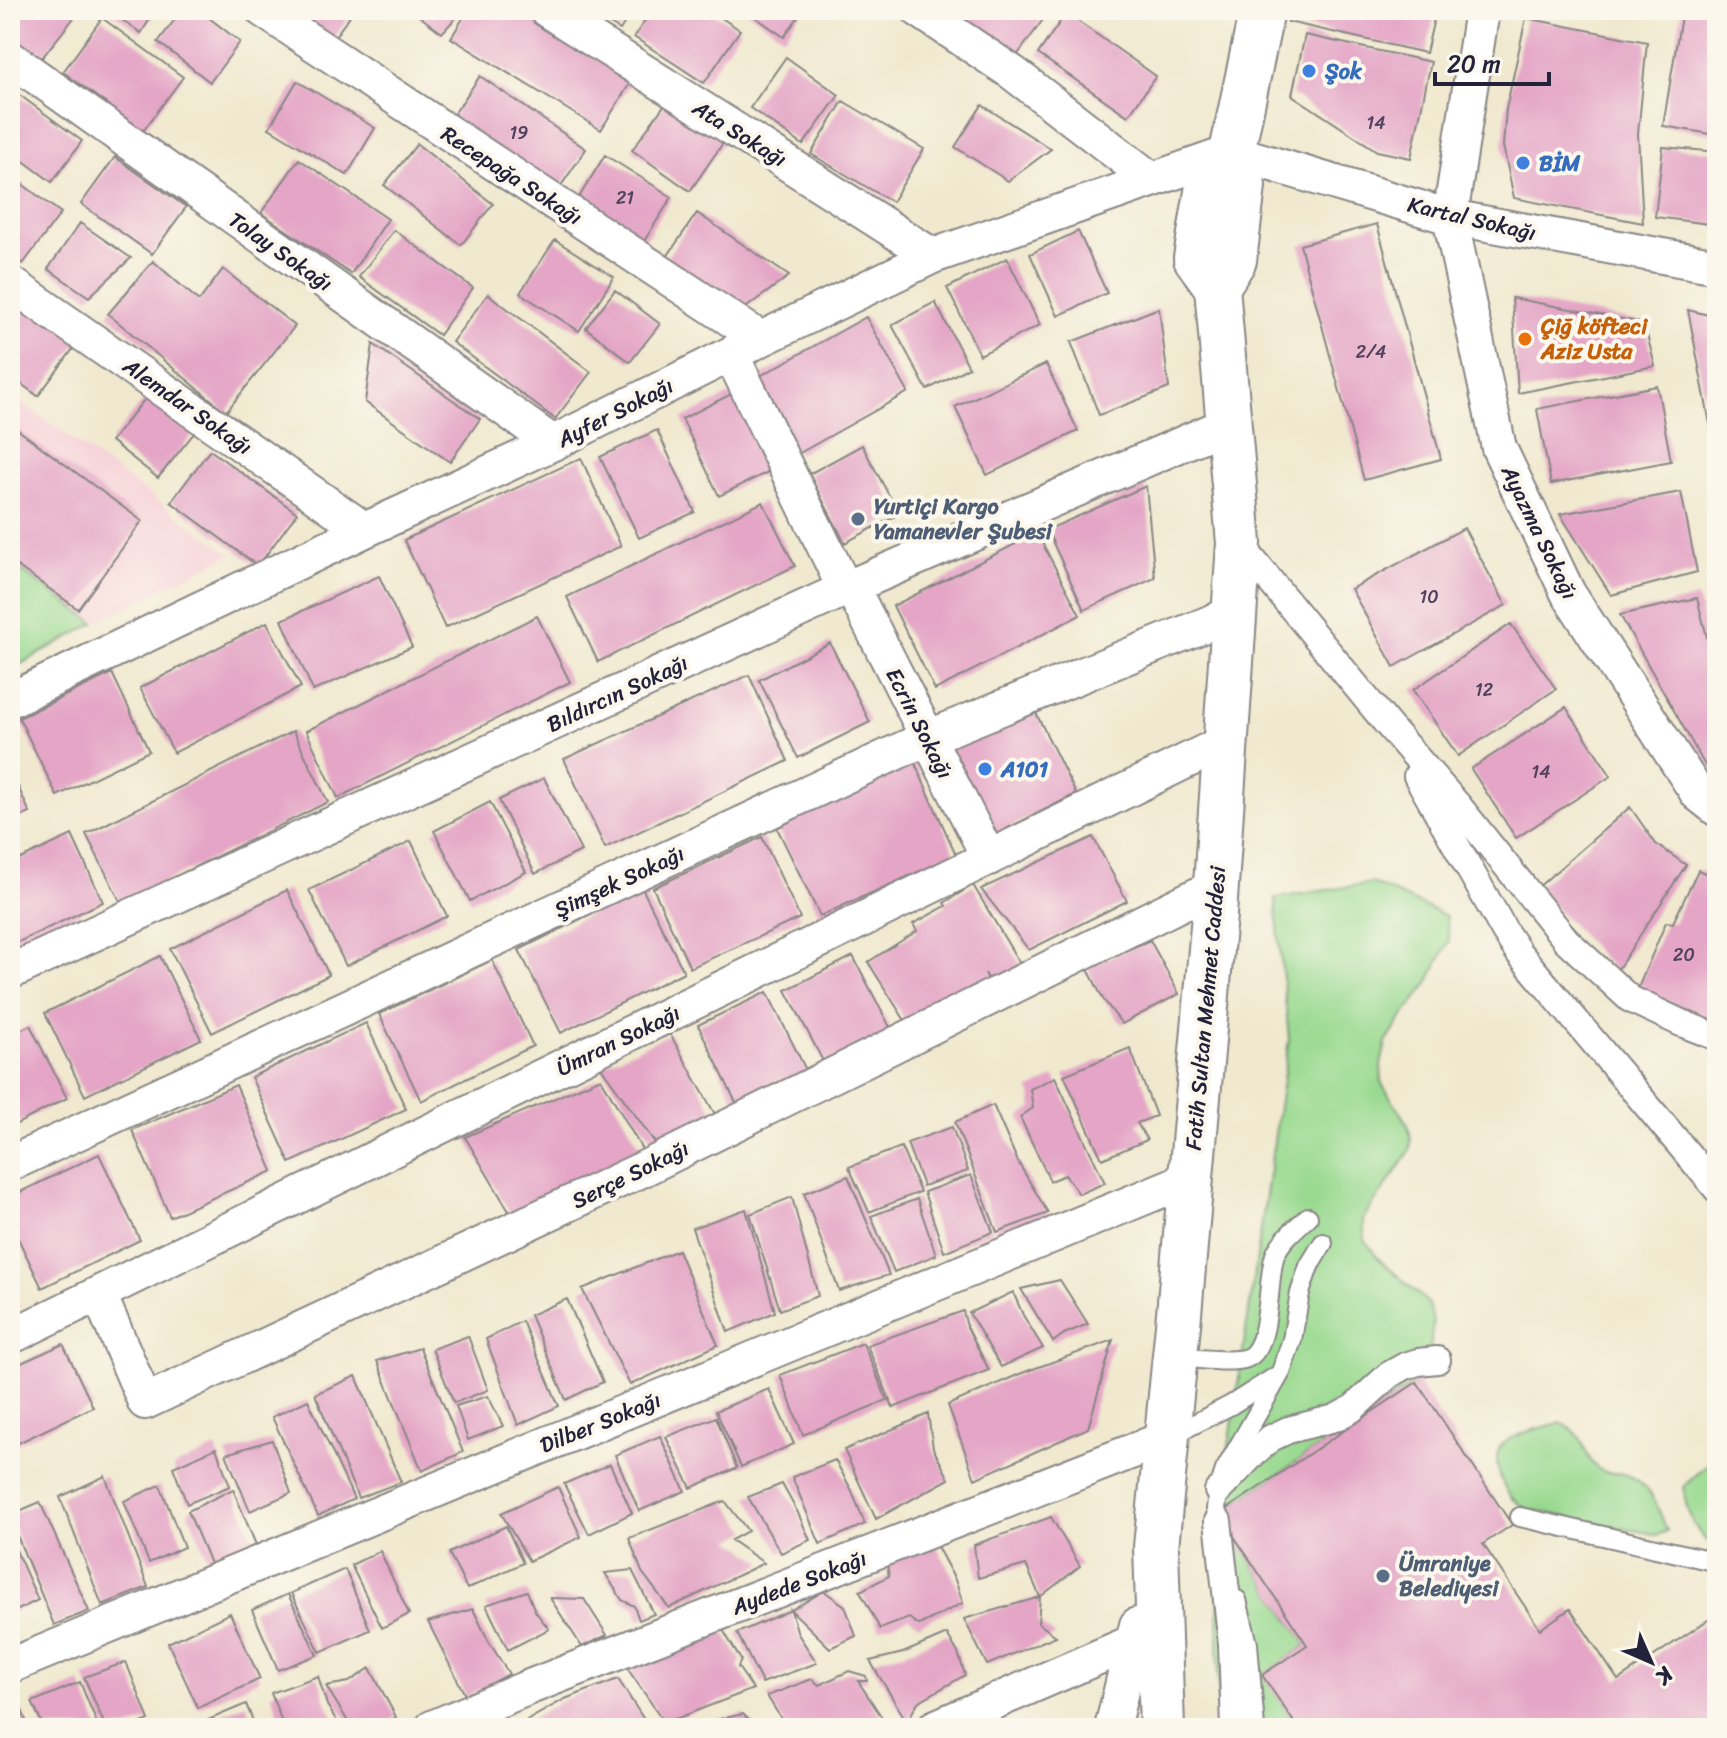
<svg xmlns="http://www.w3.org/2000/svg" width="1727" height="1738" viewBox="0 0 1727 1738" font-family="Sriracha,sans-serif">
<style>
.built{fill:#f6cfd7}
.green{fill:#98d98f;stroke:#5d7e65;stroke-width:2}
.building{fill:#e4a5c6}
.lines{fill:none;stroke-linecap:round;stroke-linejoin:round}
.service-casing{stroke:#898685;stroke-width:22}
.pedestrian-casing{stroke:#898685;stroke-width:30}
.minor-casing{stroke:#898685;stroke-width:38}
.secondary-casing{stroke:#898685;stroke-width:48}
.service{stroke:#fff;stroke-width:18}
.pedestrian{stroke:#fff;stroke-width:26}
.minor{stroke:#fff;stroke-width:34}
.secondary{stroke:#fff;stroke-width:44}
.shop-dot{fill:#3f7fe0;stroke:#fbf7ec;stroke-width:3}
.food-dot{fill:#e8710a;stroke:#fbf7ec;stroke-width:3}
.service-dot{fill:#5c6f8a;stroke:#fbf7ec;stroke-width:3}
.labels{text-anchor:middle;stroke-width:8;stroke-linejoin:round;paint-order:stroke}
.number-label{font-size:18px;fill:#52435e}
.shop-label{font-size:22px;font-weight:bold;fill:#366cbe;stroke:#fbf7ec;text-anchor:start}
.street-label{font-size:22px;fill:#22223b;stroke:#fbf7ec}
.food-label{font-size:22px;font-weight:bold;fill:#c56008;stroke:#fbf7ec;text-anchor:start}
.service-label{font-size:22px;font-weight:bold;fill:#4e5e75;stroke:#fbf7ec;text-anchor:start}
</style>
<rect width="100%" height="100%" fill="#fbf7ec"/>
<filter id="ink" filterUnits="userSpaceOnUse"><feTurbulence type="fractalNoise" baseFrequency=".0125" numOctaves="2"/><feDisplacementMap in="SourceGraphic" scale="16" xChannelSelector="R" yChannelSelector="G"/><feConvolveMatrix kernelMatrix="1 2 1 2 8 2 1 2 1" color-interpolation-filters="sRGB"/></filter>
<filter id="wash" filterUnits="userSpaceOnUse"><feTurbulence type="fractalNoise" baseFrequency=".006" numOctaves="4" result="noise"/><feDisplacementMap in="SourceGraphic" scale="32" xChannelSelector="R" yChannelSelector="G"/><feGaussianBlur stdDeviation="1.8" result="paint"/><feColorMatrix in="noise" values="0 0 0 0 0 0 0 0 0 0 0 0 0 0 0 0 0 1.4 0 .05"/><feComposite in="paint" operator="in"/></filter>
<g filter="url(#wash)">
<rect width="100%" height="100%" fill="#f0e9cf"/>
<path class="built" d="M10 394 231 554 95 623 10 563Z"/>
<path class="green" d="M10 563 95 623 10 670Z
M1372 883 1446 916 1449 941 1428 983 1402 1018 1386 1043 1381 1065 1382 1084 1408 1125 1411 1139 1410 1151 1363 1219 1365 1240 1377 1257 1428 1303 1433 1321 1430 1352 1417 1382 1219 1514 1307 1645 1263 1675 1298 1728H1218L1219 1514 1289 1039 1275 898Z
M1560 1423C1588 1435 1579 1446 1594 1465 1601 1474 1613 1472 1623 1474 1650 1480 1658 1508 1667 1531L1658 1535 1527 1509C1522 1505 1515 1501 1511 1497 1501 1484 1489 1455 1504 1443 1517 1433 1544 1427 1560 1423Z
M1717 1456V1547C1696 1538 1684 1509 1684 1486Z"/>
<g id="blocks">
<path class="building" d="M10 10H80L37 64 10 42Z
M108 10H156L141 33Z
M182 10H199L240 42 210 82 158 42Z
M285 10H354L331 42Z
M411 10H463L442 33Z
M468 10H515L632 80 601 130 451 38Z
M587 10H633L620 30Z
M652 10H709L740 30 704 83 634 37Z
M745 10H803L784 37Z
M946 10H1050L1016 57Z
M1291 10H1436L1426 53 1288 22Z
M1682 10H1717V135L1663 126Z
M1066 13 1156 76 1128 116 1038 54Z
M102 18 183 77 143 131 63 72Z
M1526 18 1647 42 1638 134 1643 223 1514 198 1503 146 1506 109Z
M1305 35 1431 62 1411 158 1377 151 1292 95Z
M786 57 839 95 803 145 750 108Z
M480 76 586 149 558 190 452 117Z
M297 81 375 128 347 175 269 128Z
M10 88 82 141 52 182 10 151Z
M668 100 725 140 690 191 632 150Z
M843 101 924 149 892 202 811 154Z
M982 105 1051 149 1008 181 955 147Z
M417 144 493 204 461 245 384 185Z
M1663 147 1717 152V225L1655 217Z
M605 155 672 197 644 241 578 199Z
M115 157 186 207 152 254 81 204Z
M299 159 388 219 351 274 261 213Z
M18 181 61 213 23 264 10 254V191Z
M697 213 789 276 736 315 662 264Z
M80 223 131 258 89 297 48 269Z
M1377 224 1441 459 1364 480 1300 245Z
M394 230 473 288 439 335 359 277Z
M1078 231 1107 293 1058 316 1030 254Z
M555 240 614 277 579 331 520 293Z
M1007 258 1040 325 980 355 947 288Z
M153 261 199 301 223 269 295 326 226 412 108 314Z
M615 290 660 324 630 362 586 328Z
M10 291 79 341 38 396 10 376Z
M488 294 591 372 555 419 452 342Z
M1512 298 1644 323 1655 366 1518 393Z
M935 302 969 367 927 390 892 325Z
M1159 308 1169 388 1099 415 1071 342Z
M1688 310 1717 317V428L1711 429Z
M866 317 908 392 798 454 755 379Z
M373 344 480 419 450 462 365 402Z
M1046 364 1078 431 987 475 955 407Z
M1657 386 1671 461 1551 484 1537 409Z
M735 392 772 470 719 496 682 419Z
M148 395 195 432 158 478 111 441Z
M10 424 142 521 78 609 10 561Z
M657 430 695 512 639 538 600 457Z
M862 445 899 514 845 543 809 474Z
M210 450 297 513 258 566 171 502Z
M581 458 621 546 445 628 404 540Z
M1146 486 1155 578 1084 610 1047 530Z
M1681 492 1697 572 1611 595 1560 514Z
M763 502 795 566 598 662 567 597Z
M1464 528 1506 605 1394 667 1351 589Z
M1037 533 1080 615 935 690 893 606Z
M379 576 412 647 313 691 282 620Z
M1697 598 1717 676V764L1707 769 1620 615Z
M537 616 570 682 338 798 306 731Z
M267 622 301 687 174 753 140 688Z
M1511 624 1556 689 1458 756 1413 690Z
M830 643 870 722 798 758 759 680Z
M112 673 149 751 57 796 19 718Z
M749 675 788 761 605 848 564 759Z
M1032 705 1076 794 986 839 942 750Z
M1566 707 1611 776 1516 838 1471 769Z
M293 731 328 802 121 903 86 834Z
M914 761 956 855 820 916 777 828 828 800Z
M10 769 30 813 10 822Z
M544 778 581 851 535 874 499 800Z
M490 802 526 872 470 901 434 831Z
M1630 807 1656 844 1686 865 1616 972 1537 888Z
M72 835 103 902 10 946V864Z
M762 837 800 918 690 968 653 888Z
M1093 837 1127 901 1029 950 981 889Z
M411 841 447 916 346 966 309 890Z
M1698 870 1717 878V1024L1638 988 1666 922 1673 923Z
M973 885 1023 969 993 987 985 973 991 985 911 1030 868 962 917 931 913 924 946 906 944 903Z
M642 888 684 972 561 1033 519 950Z
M287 890 329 975 212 1033 170 949Z
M1150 940 1179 994 1122 1024 1103 999 1087 967Z
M160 956 201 1039 85 1096 45 1013Z
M853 956 893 1033 826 1067 786 990Z
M492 960 533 1046 421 1101 379 1014Z
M767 992 809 1076 740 1111 698 1025Z
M366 1023 406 1109 290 1163 251 1077Z
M30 1025 67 1098 15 1125 10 1117V1035Z
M670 1034 716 1116 656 1144 600 1066Z
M1130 1048 1156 1116 1137 1123 1147 1140 1102 1159 1064 1075Z
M1055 1077 1105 1183 1079 1194 1065 1175 1050 1181 1020 1117 1033 1108 1030 1089Z
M601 1078 644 1153 510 1213 465 1137Z
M236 1085 273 1171 170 1217 132 1130Z
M993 1105 1018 1162 1048 1213 997 1232 955 1122Z
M952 1127 968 1171 923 1186 907 1143Z
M901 1147 920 1192 869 1212 849 1167Z
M99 1154 140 1240 42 1288 10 1222V1197Z
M971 1175 993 1232 944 1252 924 1192Z
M848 1176 889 1275 839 1291 804 1193Z
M792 1197 818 1296 780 1310 750 1214Z
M917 1199 936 1255 894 1272 871 1216Z
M746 1209 775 1312 728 1332 692 1228Z
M678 1250 718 1345 630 1385 582 1289Z
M1060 1280 1088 1324 1064 1334 1053 1342 1021 1289Z
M10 1287 19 1306 10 1310Z
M1013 1292 1023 1315 1043 1348 1001 1367 969 1313Z
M567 1299 603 1382 566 1400 530 1315Z
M963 1311 967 1327 989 1370 893 1408 867 1345Z
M522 1321 559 1406 518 1425 486 1339Z
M468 1336 488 1390 454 1403 432 1349Z
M1113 1340 1088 1428 975 1479 948 1405 1022 1373Z
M863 1343 887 1400 803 1435 780 1375Z
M63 1344 93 1407 10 1447V1368Z
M420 1348 463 1452 422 1471 377 1361Z
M356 1376 401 1482 358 1498 315 1394Z
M1417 1382 1512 1525 1483 1544 1540 1629 1570 1609 1618 1680 1717 1614V1728H1298L1262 1675 1307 1645 1219 1514Z
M769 1389 794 1444 741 1467 716 1411Z
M488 1396 503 1426 468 1440 456 1406Z
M308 1400 354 1499 318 1516 272 1417Z
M928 1414 933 1448 949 1479 876 1519 844 1450Z
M716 1417 737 1468 691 1488 666 1437Z
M660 1436 685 1491 639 1511 615 1455Z
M272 1440 291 1493 250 1511 226 1454Z
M216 1448 230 1486 187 1504 173 1467Z
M835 1460 851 1489 865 1524 820 1544 792 1477Z
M610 1464 632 1513 589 1534 564 1484Z
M105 1476 148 1587 102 1605 60 1497Z
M782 1484 798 1513 810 1540 781 1553 748 1497Z
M160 1485 184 1547 149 1563 124 1501Z
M558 1487 581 1537 529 1561 501 1513Z
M233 1489 256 1545 211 1566 188 1511Z
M725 1501 748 1531 731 1540 764 1563 669 1608 642 1572 629 1538Z
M40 1502 89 1611 54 1625 10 1519V1515Z
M1051 1517 1080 1566 1040 1597 1026 1565 978 1578 974 1545Z
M506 1526 523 1563 467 1589 449 1553Z
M10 1537 38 1600 10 1614Z
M934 1541 955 1580 963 1603 919 1625 909 1618 880 1629 860 1591 889 1576 887 1565Z
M380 1551 409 1614 382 1628 351 1565Z
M345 1569 370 1630 320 1652 291 1593Z
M632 1570 654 1614 639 1620 634 1606 622 1600 605 1573Z
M527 1591 535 1611 549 1629 508 1650 486 1605Z
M824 1591 845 1606 856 1636 830 1648 791 1610 798 1634 817 1663 762 1683 737 1633 791 1610Z
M288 1594 317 1655 278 1670 252 1610Z
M1040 1597 1038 1623 1056 1636 987 1665 964 1619Z
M550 1598 584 1599 607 1635 582 1647Z
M473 1609 488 1640 509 1674 466 1697 428 1622Z
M230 1613 260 1679 198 1708 168 1643Z
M723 1630 741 1660 738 1667 753 1689 665 1723 627 1668Z
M947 1634 958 1653 965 1675 918 1702 907 1722 870 1661 903 1653Z
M126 1662 149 1720 129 1728H106L84 1677Z
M370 1668 396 1717 380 1728H352L326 1686 349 1682Z
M849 1671 866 1676 867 1681H858L889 1728H787L767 1696 812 1679 819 1685Z
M318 1676 327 1705 341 1728H284L271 1693Z
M618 1679 648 1726 643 1728H514L565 1699Z
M80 1682 99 1728H44L32 1702Z
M246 1704 256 1728H189Z
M21 1708 29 1728H10V1712Z
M743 1714 757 1728H710L706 1722Z"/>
</g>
</g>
<g filter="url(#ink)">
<use href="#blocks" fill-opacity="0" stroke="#898685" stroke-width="2"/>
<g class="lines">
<g class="service-casing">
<path id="service" d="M1175 1357C1193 1358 1228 1363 1244 1359 1273 1352 1266 1280 1275 1255 1281 1240 1296 1228 1308 1217
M1169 1437 1231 1405 1275 1377
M1520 1517 1717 1562
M1221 1533 1216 1509 1218 1491 1225 1470 1281 1372 1292 1340 1300 1293 1309 1266 1323 1243
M1237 1600 1248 1644 1255 1728"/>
</g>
<g class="pedestrian-casing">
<path id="pedestrian" d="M1239 543 1388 725 1456 803 1566 940 1630 999 1681 1023 1717 1037
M1417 776 1505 932 1519 953 1717 1189
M1218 1491 1254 1453 1271 1438 1288 1430 1335 1418 1352 1409 1389 1375 1405 1366 1418 1362 1437 1360
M1218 1521 1232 1644 1235 1728"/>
</g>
<g class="minor-casing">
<path id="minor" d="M263 10 761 339
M547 10 933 256
M919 10 1013 73 1152 180
M1482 10 1450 217 1499 448 1568 593 1698 794 1717 809
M10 58 553 443
M10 283 365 530
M731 354 845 589
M851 586 989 858
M10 700 365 530 553 443 761 339 933 256 1232 152 1450 217 1717 266
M10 972 845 589 1228 424
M10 1164 927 738 1234 613
M99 1294 145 1402 641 1170 1216 886
M10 1337 1225 742
M10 1666 1191 1178
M432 1728 527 1688 1166 1438
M934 1728 1133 1642
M1112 1728 1137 1625"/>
</g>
<g class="secondary-casing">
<path id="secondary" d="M1217 287 1234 260 1243 186 1232 152
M1162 1728 1156 1547 1178 1325 1214 915 1239 543 1217 287 1196 258 1209 180 1232 152 1262 10"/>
</g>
<use href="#service" class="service"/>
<use href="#pedestrian" class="pedestrian"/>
<use href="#minor" class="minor"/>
<use href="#secondary" class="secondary"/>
</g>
</g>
<g class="shop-dot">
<circle cx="1309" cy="71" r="8"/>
<circle cx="1523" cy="163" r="8"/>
<circle cx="985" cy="769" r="8"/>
</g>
<circle class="food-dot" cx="1525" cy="339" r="8"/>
<g class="service-dot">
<circle cx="858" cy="519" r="8"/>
<circle cx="1383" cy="1576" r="8"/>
</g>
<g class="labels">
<g class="number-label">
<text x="1376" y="129">14</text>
<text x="519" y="139">19</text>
<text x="625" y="204">21</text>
<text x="1371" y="358">2/4</text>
<text x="1429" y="603">10</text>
<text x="1484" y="696">12</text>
<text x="1541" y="778">14</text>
<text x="1684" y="961">20</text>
</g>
<g class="shop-label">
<text x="1325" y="79">Şok</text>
<text x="1539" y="171">BİM</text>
<text x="1001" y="777">A101</text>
</g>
<g class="street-label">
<text transform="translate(740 133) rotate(32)" y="8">Ata Sokağı</text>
<text transform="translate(512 175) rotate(33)" y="8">Recepağa Sokağı</text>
<text transform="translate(1472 218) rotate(13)" y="8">Kartal Sokağı</text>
<text transform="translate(281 251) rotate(35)" y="8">Tolay Sokağı</text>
<text transform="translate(188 406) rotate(35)" y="8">Alemdar Sokağı</text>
<text transform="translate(615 412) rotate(-27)" y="8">Ayfer Sokağı</text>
<text transform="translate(1540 532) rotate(64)" y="8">Ayazma Sokağı</text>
<text transform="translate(617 693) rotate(-25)" y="8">Bıldırcın Sokağı</text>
<text transform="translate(920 723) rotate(63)" y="8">Ecrin Sokağı</text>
<text transform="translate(619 881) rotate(-25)" y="8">Şimşek Sokağı</text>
<text transform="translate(1205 1008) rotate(-85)" y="8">Fatih Sultan Mehmet Caddesi</text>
<text transform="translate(618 1040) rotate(-26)" y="8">Ümran Sokağı</text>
<text transform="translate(630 1174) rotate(-26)" y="8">Serçe Sokağı</text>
<text transform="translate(600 1422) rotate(-22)" y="8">Dilber Sokağı</text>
<text transform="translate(799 1582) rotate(-21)" y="8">Aydede Sokağı</text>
</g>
<g class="food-label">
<text x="1541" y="334">Çiğ köfteci<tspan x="1541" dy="25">Aziz Usta</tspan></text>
</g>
<g class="service-label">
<text x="874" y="514">Yurtiçi Kargo<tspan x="874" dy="25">Yamanevler Şubesi</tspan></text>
<text x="1399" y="1571">Ümraniye<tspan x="1399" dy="25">Belediyesi</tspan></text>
</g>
</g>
<rect width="1727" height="1738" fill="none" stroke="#fbf7ec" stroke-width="40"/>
<g transform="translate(1651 1662) rotate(135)" stroke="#fbf7ec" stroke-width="6" paint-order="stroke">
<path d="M0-6L14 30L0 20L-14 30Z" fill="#22223b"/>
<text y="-12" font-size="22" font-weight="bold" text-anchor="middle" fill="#22223b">K</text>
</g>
<path d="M1435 72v12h114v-12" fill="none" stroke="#22223b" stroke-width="4"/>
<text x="1447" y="72" font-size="24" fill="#22223b" stroke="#fbf7ec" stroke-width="6" paint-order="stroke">20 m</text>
</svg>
